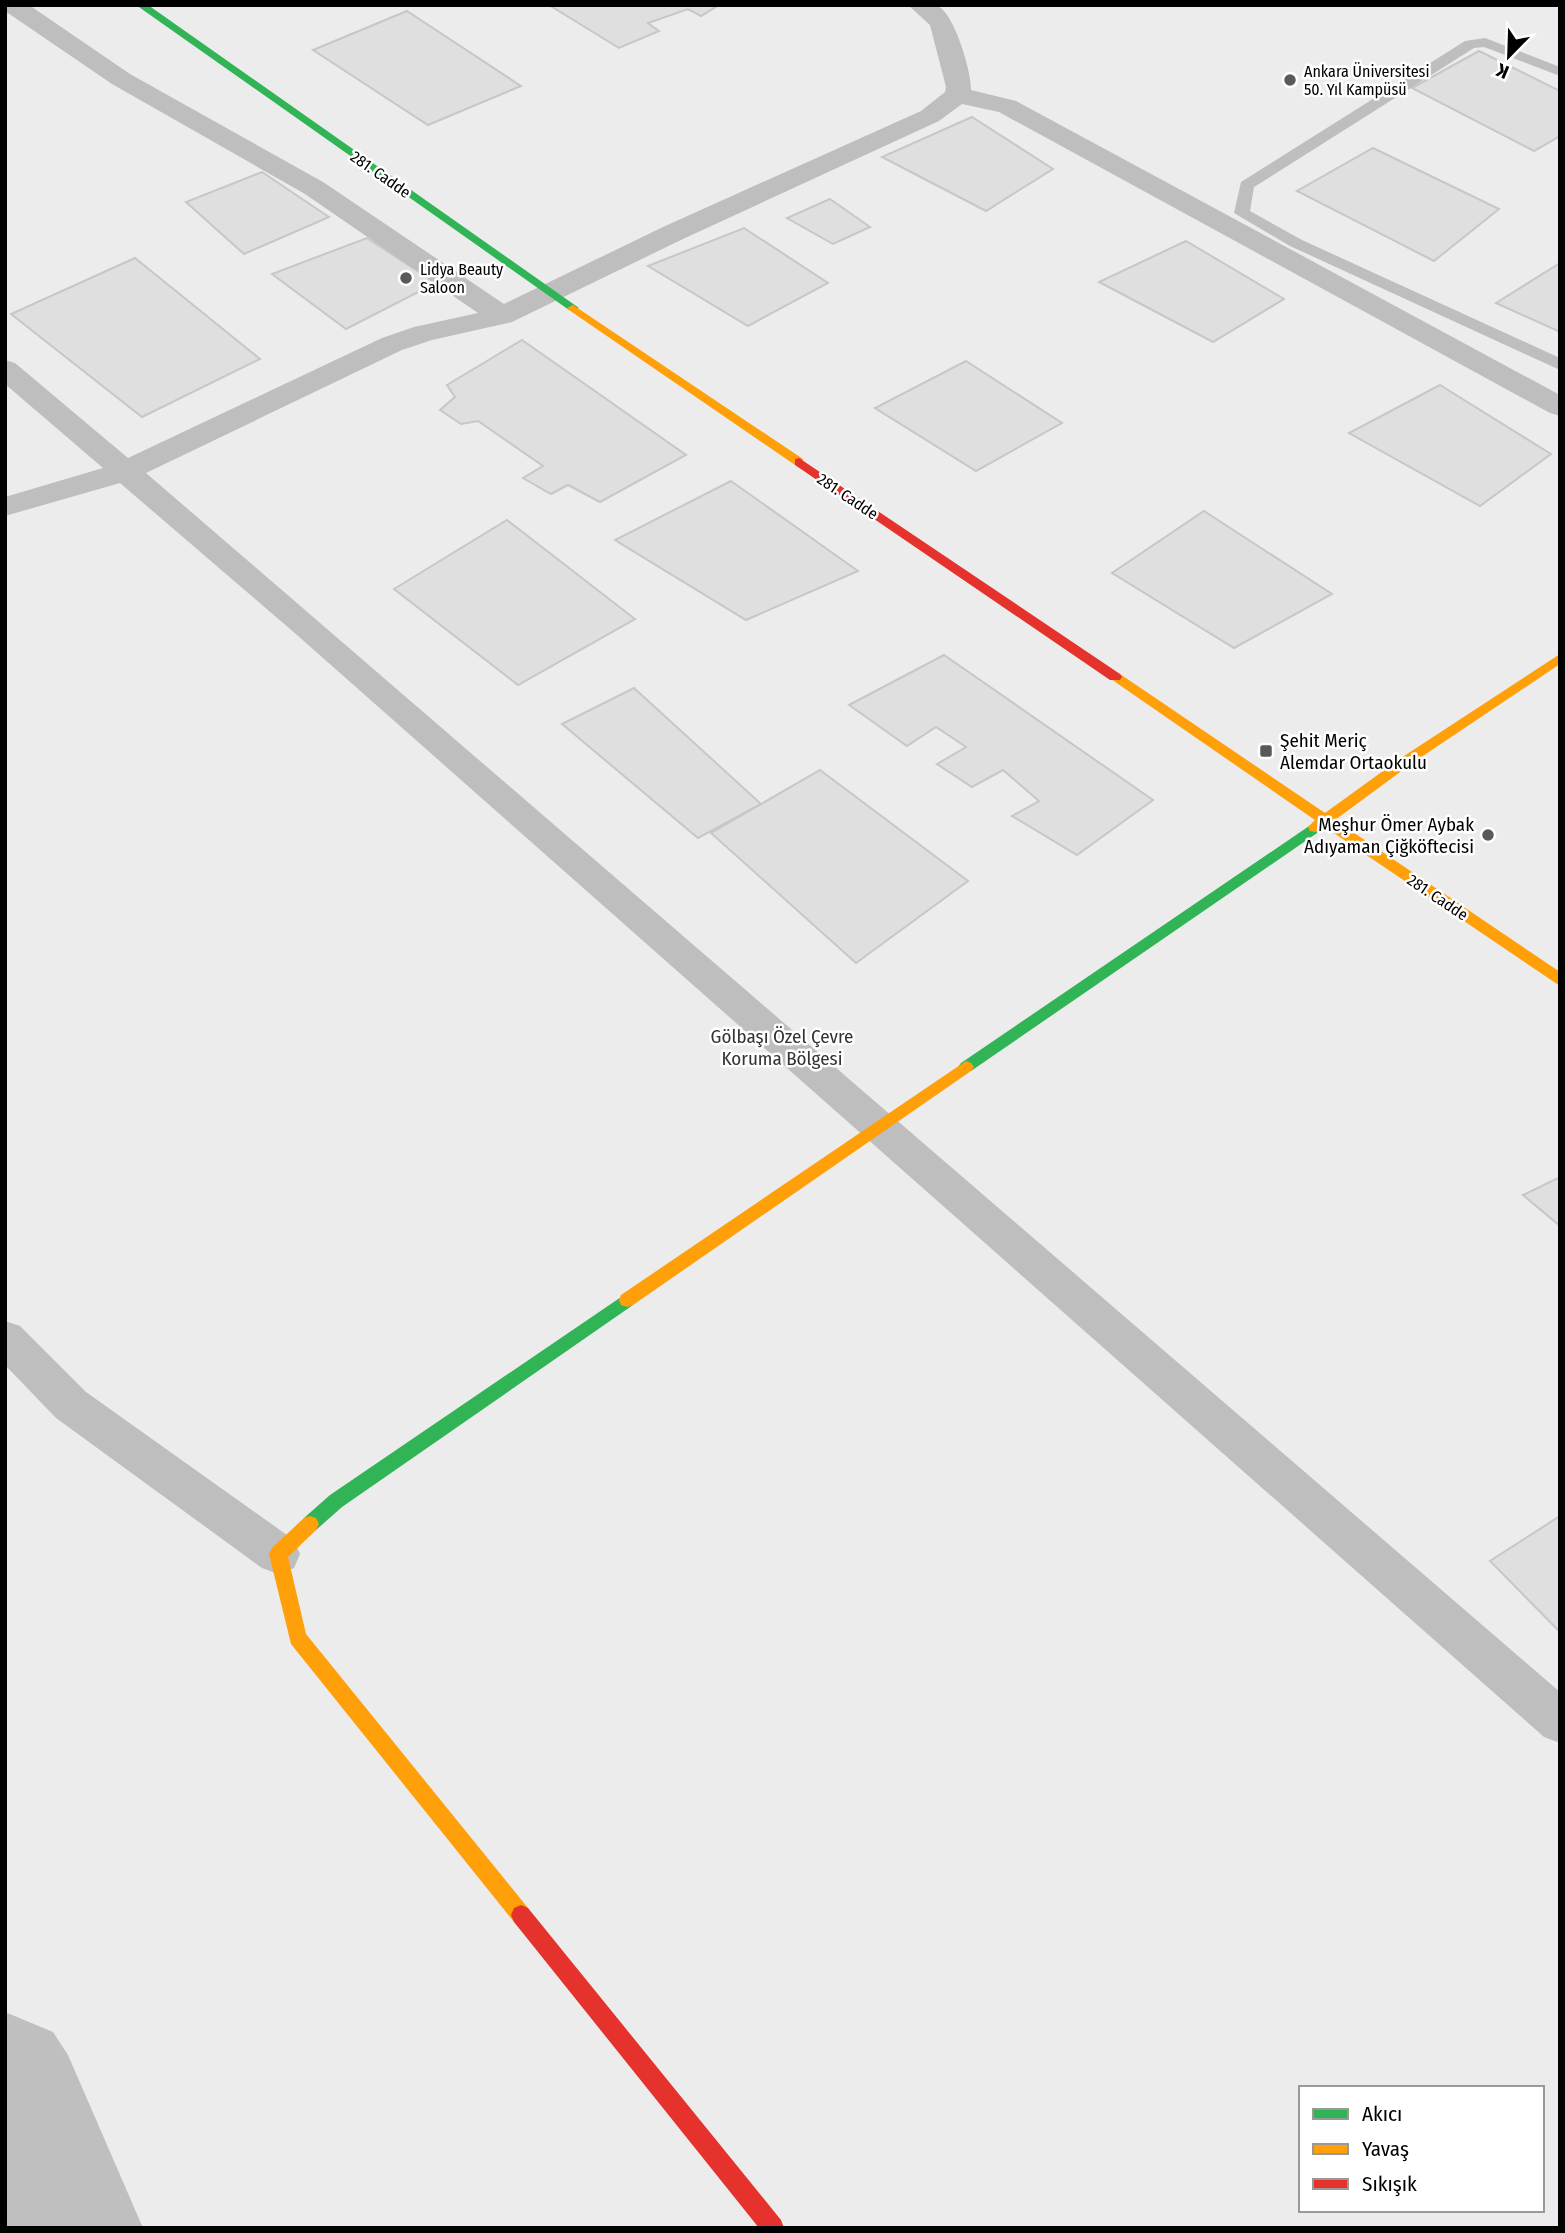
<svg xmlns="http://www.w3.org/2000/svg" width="1565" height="2233" viewBox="0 0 1565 2233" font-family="'Fira Sans Condensed',sans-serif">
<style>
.green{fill:#ececec;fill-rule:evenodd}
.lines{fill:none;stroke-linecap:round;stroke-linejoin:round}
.river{fill:#bfbfbf;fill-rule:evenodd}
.building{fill:#dfdfdf;stroke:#c7c7c7;stroke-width:2}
.lane{fill:#bebebe;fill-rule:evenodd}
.street{fill:#bebebe;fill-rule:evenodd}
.fast{fill:#30b455;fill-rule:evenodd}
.slow{fill:#ff9f0a;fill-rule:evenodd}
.jam{fill:#e5322d;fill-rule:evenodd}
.poi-dot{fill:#595959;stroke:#fff;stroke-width:2.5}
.labels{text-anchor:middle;stroke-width:5;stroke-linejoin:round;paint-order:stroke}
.far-poi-label{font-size:16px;fill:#000;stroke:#fff;text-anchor:start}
.far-street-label{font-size:16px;fill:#000;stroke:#fff}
.poi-label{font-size:19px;fill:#000;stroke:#fff;text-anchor:start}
.park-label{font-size:19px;fill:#333;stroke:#fff}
</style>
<rect width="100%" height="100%" fill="#fff"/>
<path class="green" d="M5 5H1560V2228H5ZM1301 2088H1542V2210H1301Z"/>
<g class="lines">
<path class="river" d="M5 2012 53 2032 68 2055 143 2228H5Z"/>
</g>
<path class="building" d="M549 5H719L701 16 688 9 648 23 659 31 619 48Z
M407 11 521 86 428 125 313 50Z
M1479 51 1560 91V136L1534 151 1412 88Z
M972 117 1053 169 986 211 882 157Z
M1373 148 1499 209 1434 261 1297 191Z
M262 172 329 217 244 254 186 202Z
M830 199 870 227 833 244 787 218Z
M744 228 828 283 748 326 648 266Z
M367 238 436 283 346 329 272 274Z
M1186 241 1284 299 1213 342 1099 282Z
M135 258 260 359 142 417 11 314Z
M1560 263V332L1496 303Z
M522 340 686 455 600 502 568 485 551 494 523 478 543 466 478 421 461 424 440 410 455 397 447 385Z
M966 361 1062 423 976 471 875 408Z
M1440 385 1551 454 1480 506 1349 433Z
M731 481 858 571 746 620 615 540Z
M1204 511 1332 594 1234 648 1112 573Z
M507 520 635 619 518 685 394 589Z
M944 655 1153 800 1077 855 1012 816 1039 801 1003 770 972 787 937 764 966 747 936 727 907 746 849 705Z
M634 688 761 804 698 838 562 724Z
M820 770 968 881 856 963 711 833Z
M1560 1177V1226L1523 1195Z
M1560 1516V1632L1490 1561Z"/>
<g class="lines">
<path class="lane" d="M1485 38 1560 67V76L1484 47 1474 48 1254 187 1250 211 1302 240 1560 358V370L1290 246 1234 213 1241 182 1465 41Z"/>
<path class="street" d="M5 5H29L130 74 323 182 504 304 663 227 921 111 945 92 946 87 930 25 908 5C916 5 928 3 936 5 954 11 972 73 971 90L1016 101 1560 395V416L1550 413 999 112 962 104 939 121 683 239 512 322 432 340 402 350 146 473 1560 1692V1743L1544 1737 297 635 120 483 5 516V497L103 468 5 384V360L15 363 128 458 382 338 414 327 478 313 305 194 112 84 5 11Z
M5 1321 20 1326 86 1392 294 1540 300 1554 294 1568 278 1574 262 1568 56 1418 5 1365Z"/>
<path class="fast" d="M136 5H148L579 308 569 310Z
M1315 822 1320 823 1322 827 1320 831 971 1071H961L958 1067 961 1063Z
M627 1293 633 1295 635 1300 633 1305 342 1507 316 1530 310 1532 304 1530 301 1524 304 1518 330 1495Z"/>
<path class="slow" d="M573 305 803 459V465H795L569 310 567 308Z
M1560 654V664L1411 764 1335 820 1560 972V986L1325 827 1315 832 1310 831 1308 827 1315 820 1108 677 1110 674H1120L1325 813 1401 758Z
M966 1061 971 1063 974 1067 971 1071 633 1305 627 1307 621 1305 619 1300 621 1295Z
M310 1516 316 1518 319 1524 316 1530 288 1557 306 1634 528 1908 531 1915 528 1922 521 1925 514 1922 291 1644 269 1554 272 1548 304 1518Z"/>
<path class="jam" d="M799 458 1120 674 1122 677 1120 680H1110L795 465V459Z
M521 1905 528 1908 781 2220 784 2228H759L514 1922 511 1915 514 1908Z"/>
</g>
<g class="poi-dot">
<circle cx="1290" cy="80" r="7"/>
<circle cx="406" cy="278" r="7"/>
<rect x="1259" y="744" width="14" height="14" rx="3.5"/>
<circle cx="1488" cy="835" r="7"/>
</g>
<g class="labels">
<g class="far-poi-label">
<text x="1304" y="77">Ankara Üniversitesi<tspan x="1304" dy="18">50. Yıl Kampüsü</tspan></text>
<text x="420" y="275">Lidya Beauty<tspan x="420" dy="18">Saloon</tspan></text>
</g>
<g class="far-street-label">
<text transform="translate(381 174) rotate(35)" y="6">281. Cadde</text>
<text transform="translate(848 496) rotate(34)" y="6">281. Cadde</text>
<text transform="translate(1438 897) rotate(34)" y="6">281. Cadde</text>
</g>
<g class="poi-label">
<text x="1280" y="747">Şehit Meriç<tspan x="1280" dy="22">Alemdar Ortaokulu</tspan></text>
<text x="1474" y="831" text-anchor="end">Meşhur Ömer Aybak<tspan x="1474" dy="22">Adıyaman Çiğköftecisi</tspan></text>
</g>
<g class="park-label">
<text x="782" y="1043">Gölbaşı Özel Çevre<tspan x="782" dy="22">Koruma Bölgesi</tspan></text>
</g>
</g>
<rect width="1565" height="2233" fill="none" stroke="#000000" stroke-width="14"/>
<rect x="1299" y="2086" width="245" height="126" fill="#ffffff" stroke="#999999" stroke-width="2"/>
<rect x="1313" y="2109" width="35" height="10" fill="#30b455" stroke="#999999" stroke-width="2"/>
<text x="1362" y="2121" font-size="21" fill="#000000">Akıcı</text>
<rect x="1313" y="2144" width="35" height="10" fill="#ff9f0a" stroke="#999999" stroke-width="2"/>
<text x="1362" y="2156" font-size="21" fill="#000000">Yavaş</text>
<rect x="1313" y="2179" width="35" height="10" fill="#e5322d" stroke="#999999" stroke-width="2"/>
<text x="1362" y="2191" font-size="21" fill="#000000">Sıkışık</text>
<g transform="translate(1509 56) rotate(203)" stroke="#ffffff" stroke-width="5" paint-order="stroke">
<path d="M0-5L12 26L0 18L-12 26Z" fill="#000000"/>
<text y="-10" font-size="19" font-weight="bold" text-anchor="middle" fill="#000000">K</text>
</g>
</svg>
